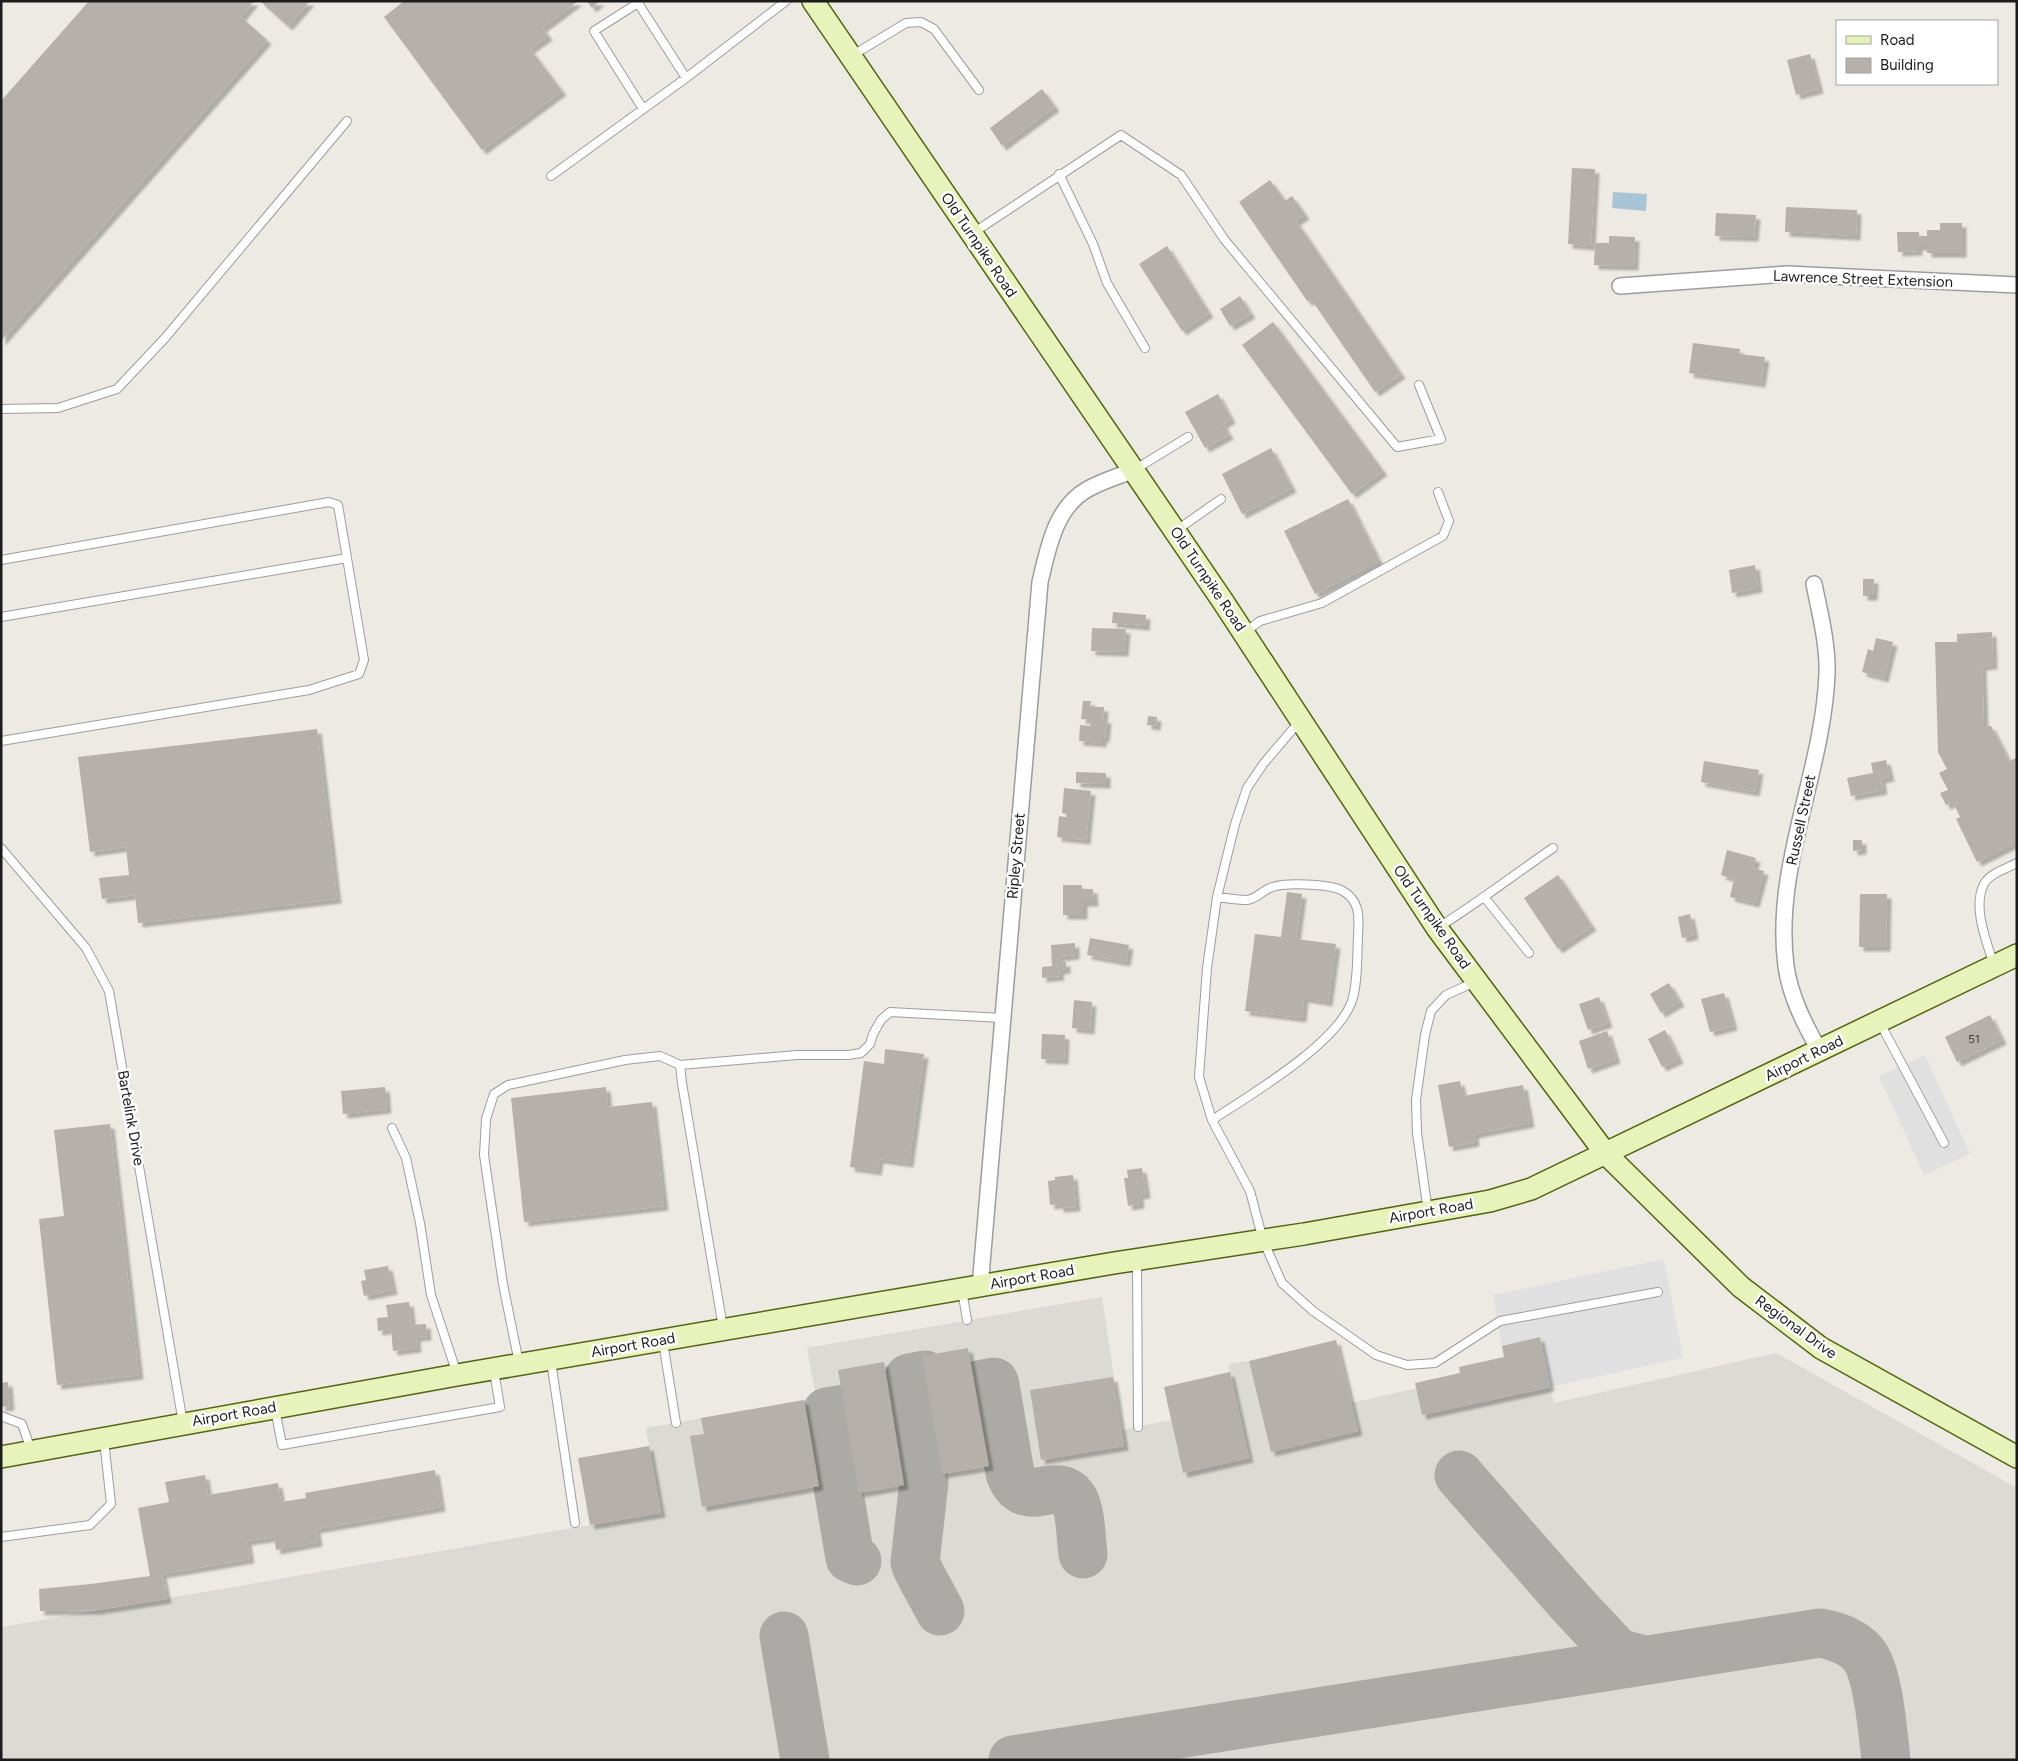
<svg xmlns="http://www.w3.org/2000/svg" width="2018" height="1761" viewBox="0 0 2018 1761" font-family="Figtree,sans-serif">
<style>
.airport{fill:#dbdad4}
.parking{fill:#e0e0e0}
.water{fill:#a7c5d5}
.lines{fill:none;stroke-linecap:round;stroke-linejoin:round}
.taxiway{stroke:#abaaa6;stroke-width:49}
.building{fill:#b5b0a9;filter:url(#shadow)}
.lane-casing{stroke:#9d9d9d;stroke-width:10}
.street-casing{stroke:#9d9d9d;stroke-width:18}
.secondary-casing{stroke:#526510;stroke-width:24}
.lane{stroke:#fff;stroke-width:8}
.street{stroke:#fff;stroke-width:15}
.secondary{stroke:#e8f2bb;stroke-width:21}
.labels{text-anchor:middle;stroke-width:5;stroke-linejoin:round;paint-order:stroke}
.number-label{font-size:12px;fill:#42413f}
.street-label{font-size:15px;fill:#1c1c1c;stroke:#fff}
</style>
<defs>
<filter id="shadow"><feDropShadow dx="4.5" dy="4.5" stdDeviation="1" flood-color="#0004"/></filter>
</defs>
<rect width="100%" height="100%" fill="#eceae2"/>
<path class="airport" d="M1102 1297 1122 1430 1171 1420 1164 1387 1230 1372 1228 1364 1249 1361 1336 1340 1351 1403 1417 1388 1422 1415 1550 1387 1554 1403 1776 1353 2017 1488V1760H1V1627L660 1513 646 1428 816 1398 807 1348Z"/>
<path class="parking" d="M1925 1055 1970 1154 1924 1175 1879 1076Z
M1664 1259 1683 1358 1550 1387 1540 1338 1502 1346 1493 1295Z"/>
<path class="water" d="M1613 192 1647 194 1646 211 1612 208Z"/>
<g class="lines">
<path class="taxiway" d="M925 1375 909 1378 907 1382 924 1482 915 1562C916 1569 935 1600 940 1611
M978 1385 994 1382 995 1385 1010 1473C1025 1514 1056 1472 1074 1500 1081 1512 1081 1540 1083 1554
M845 1409 827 1412 826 1416 850 1558 857 1561
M1459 1475 1571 1603 1613 1648 1621 1654 1644 1660
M784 1636 805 1760
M1013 1760 1820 1633C1837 1636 1856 1643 1866 1658 1879 1680 1883 1733 1886 1760"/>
</g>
<path class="building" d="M89 1H254L241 17 267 40 1 341V101Z
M260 1H310L288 26Z
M404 1H578L542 28 548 36 530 49 562 91 482 150 384 17Z
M587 1H600L592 8Z
M1810 54 1819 89 1796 95 1787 60Z
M1042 89 1055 107 1002 146 990 128Z
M1572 168 1595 169 1591 246 1568 244Z
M1270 180 1285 201 1292 196 1305 215 1296 221 1401 374 1375 392 1311 299 1308 302 1239 202Z
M1786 207 1857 210 1856 236 1785 232Z
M1716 213 1756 215 1754 237 1715 236Z
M1940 223H1962V253H1927V246H1918V251L1898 252 1897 232H1919V236H1927V230H1940Z
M1609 236 1635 237 1634 266 1594 265 1595 243H1609Z
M1167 246 1209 313 1182 331 1139 264Z
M1240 296 1251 314 1230 326 1220 309Z
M1273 322 1383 471 1352 494 1242 345Z
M1693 343 1740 349 1739 354 1765 357 1761 383 1689 373Z
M1218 394 1231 419 1223 424 1229 435 1205 448 1185 412Z
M1271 448 1292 488 1242 514 1222 474Z
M1348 499 1379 561 1315 594 1284 531Z
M1755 565 1758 588 1732 593 1729 570Z
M1863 579H1874L1873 596H1863Z
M1113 612 1146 615 1145 626 1112 623Z
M1092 628 1126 629 1124 652 1091 651Z
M1992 632 1993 665 1982 666 1984 726H1991L2009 761 2016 758 2017 760V772L2013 774 2017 780V842L1977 862 1956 819 1960 817 1953 802 1946 805 1940 793 1948 790 1939 773 1947 769 1938 752 1935 642H1957V634Z
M1876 638 1893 642 1884 678 1862 672 1868 649 1873 651Z
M1083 701H1091L1090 707H1104L1103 719H1107L1105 738H1102V743L1079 741 1080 725 1090 726 1091 720 1081 719Z
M1148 716 1157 717 1156 726 1147 725Z
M317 729 337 899 138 923 135 895 102 899 99 878 129 875 126 847 90 852 78 757Z
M1886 760 1890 777 1881 779 1883 790 1851 796 1847 778 1873 773 1871 763Z
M1704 761 1759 770 1755 792 1701 782Z
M1076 772 1106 773V784L1076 783Z
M1064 788 1091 791 1086 840 1057 837 1059 816 1066 817 1067 814 1062 813Z
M1853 840H1862V850L1853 851Z
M1727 850 1756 858 1753 868 1764 871 1755 903 1730 897 1734 879 1721 875Z
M1558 875 1592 926 1558 949 1524 898Z
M1063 885H1082V889H1093L1094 902H1083V915H1063Z
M1287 892 1302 894 1296 939 1336 944 1328 1002 1304 998 1302 1018 1245 1011 1255 934 1281 937Z
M1860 894H1887L1886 947H1859Z
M1690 914 1694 935 1682 938 1678 917Z
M1090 938 1129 945 1126 962 1087 955Z
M1075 943V955L1058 957 1059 962H1066V969L1059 970 1060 976 1042 978V967L1052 966 1051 945Z
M1669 983 1680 1002 1661 1013 1650 994Z
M1724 993 1733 1026 1710 1032 1701 999Z
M1599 997 1608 1023 1588 1030 1579 1004Z
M1074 1000 1092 1002 1090 1030 1072 1028Z
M1990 1015 2002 1040 1957 1062 1945 1037Z
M1665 1030 1679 1059 1662 1067 1648 1039Z
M1607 1031 1616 1059 1588 1069 1579 1041Z
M1042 1034 1065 1035 1064 1060 1041 1059Z
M885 1049 924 1054 909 1163 879 1159 877 1171 850 1167 864 1061 884 1064Z
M1460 1081 1463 1096 1523 1085 1530 1123 1474 1134 1475 1142 1449 1147 1438 1085Z
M385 1087 387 1109 343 1114 341 1091Z
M606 1087 608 1107 652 1102 664 1206 524 1222 511 1098Z
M110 1124 139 1375 57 1385 39 1219 64 1216 54 1130Z
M1142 1168 1146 1194 1139 1195 1140 1204 1128 1206 1124 1178H1128L1127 1170Z
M1073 1175 1076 1207 1059 1208V1204L1050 1205 1048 1181 1055 1180V1177Z
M388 1266 393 1290 364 1296 361 1281 366 1280 364 1270Z
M409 1302 412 1325 426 1324 427 1336 416 1337 417 1348 393 1351 391 1329 378 1331 377 1318 388 1317 386 1305Z
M1540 1337 1550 1387 1422 1415 1415 1383 1460 1373 1459 1367 1504 1357 1502 1346Z
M1336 1340 1358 1431 1271 1452 1249 1361Z
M968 1348 989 1466 942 1474 922 1356Z
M884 1362 904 1485 859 1493 838 1370Z
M1230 1372 1249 1458 1183 1473 1164 1387Z
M1113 1377 1124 1446 1041 1460 1030 1390Z
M8 1382 10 1406 1 1407V1383Z
M804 1400 819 1486 702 1507 690 1436 704 1434 701 1418Z
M649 1446 661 1513 590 1525 578 1458Z
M435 1470 441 1507 316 1529 318 1542 276 1550 274 1537 247 1541 250 1559 162 1574 167 1599 97 1610 40 1611 39 1589 91 1584 150 1576 138 1508 169 1502 165 1482 205 1475 208 1495 278 1483 281 1502 306 1498 305 1493Z"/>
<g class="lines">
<g class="lane-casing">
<path id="lane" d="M853 55 906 23 921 22 934 29 979 90
M643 109 594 31 638 3 686 78
M1059 174 1093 244 1107 283 1145 348
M551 176 686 78 786 1
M973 233 1121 135 1181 175 1224 239 1397 447 1441 439 1419 385
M1 409 58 408 117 389 165 338 347 121
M1134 470 1188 437
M1177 530 1221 499
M1 560 329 502 338 505 347 558 1 617
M1244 633 1260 621 1322 603 1443 536 1449 521 1438 492
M1299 722 1264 763 1247 788 1235 824 1217 897 1207 968 1199 1077 1212 1120 1250 1191 1263 1240 1282 1283 1313 1311 1376 1355 1407 1365 1435 1363 1500 1321 1658 1292
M1 741 309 690 359 674 364 660 347 558
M1 848 86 948 109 991 183 1423
M1485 898 1529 953
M1439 927C1479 902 1515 874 1553 848
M1994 965C1987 943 1972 907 1984 884 1990 873 2006 869 2017 863
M1880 1023 1944 1143
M680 1065 797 1055H848L861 1053 870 1044 873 1034 881 1020 890 1012 1003 1018
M1212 1120C1250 1095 1337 1044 1352 1001 1358 982 1357 956 1358 936 1359 918 1361 900 1341 890 1328 884 1284 882 1270 888 1262 891 1256 899 1247 900 1237 900 1226 898 1217 897
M392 1128 406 1158 420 1223 431 1295 457 1374
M1428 1212 1417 1133 1416 1100 1425 1035 1431 1011 1446 995 1475 982
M1137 1261 1138 1427
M962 1290 967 1320
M663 1342 676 1423
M551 1361 575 1523
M519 1363 503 1284 484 1155 486 1119 494 1094 508 1085 625 1060 660 1056 680 1065 682 1083 723 1328
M275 1409 282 1445 500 1407 494 1371
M1 1416 22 1424 31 1450
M1 1537 90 1525 111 1504 104 1440"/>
</g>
<g class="street-casing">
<path id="street" d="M1620 286 1787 274 2017 285
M1814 584C1820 613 1828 645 1827 674 1823 773 1773 867 1786 966 1790 996 1805 1025 1819 1050
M980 1287 1040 582C1048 549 1055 507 1088 489 1102 481 1119 476 1134 470"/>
</g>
<g class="secondary-casing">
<path id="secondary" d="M813 1 1222 600 1437 928 1606 1154 1741 1287 1821 1348 2017 1457
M1 1457 457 1375 1114 1263 1304 1234 1490 1201 1531 1189 2017 955"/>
</g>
<use href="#lane" class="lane"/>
<use href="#street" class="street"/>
<use href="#secondary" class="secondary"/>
</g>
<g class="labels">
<g class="number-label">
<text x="1974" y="1043">51</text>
</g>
<g class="street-label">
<text transform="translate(979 245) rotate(56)" y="5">Old Turnpike Road</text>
<text transform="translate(1863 279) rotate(2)" y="5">Lawrence Street Extension</text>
<text transform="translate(1208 579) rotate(56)" y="5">Old Turnpike Road</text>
<text transform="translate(1801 820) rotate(-78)" y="5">Russell Street</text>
<text transform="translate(1016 856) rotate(-85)" y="5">Ripley Street</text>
<text transform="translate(1432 917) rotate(55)" y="5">Old Turnpike Road</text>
<text transform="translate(1804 1058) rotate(-26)" y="5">Airport Road</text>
<text transform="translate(131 1118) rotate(80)" y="5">Bartelink Drive</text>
<text transform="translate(1431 1211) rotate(-10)" y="5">Airport Road</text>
<text transform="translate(1032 1277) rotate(-10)" y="5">Airport Road</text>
<text transform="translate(1796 1327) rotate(36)" y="5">Regional Drive</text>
<text transform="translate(633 1345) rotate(-10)" y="5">Airport Road</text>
<text transform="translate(234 1414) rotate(-10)" y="5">Airport Road</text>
</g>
</g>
<rect width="2018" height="1761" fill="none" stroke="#1c1c1c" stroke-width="5"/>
<rect x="1836" y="20" width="162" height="65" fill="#ffffff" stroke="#a4a4a4"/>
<rect x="1846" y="36" width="25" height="8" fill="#e8f2bb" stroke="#a4a4a4"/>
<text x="1880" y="45" font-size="15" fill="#1c1c1c">Road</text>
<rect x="1846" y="58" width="25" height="15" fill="#b5b0a9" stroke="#a4a4a4"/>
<text x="1880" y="70" font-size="15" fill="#1c1c1c">Building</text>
</svg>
